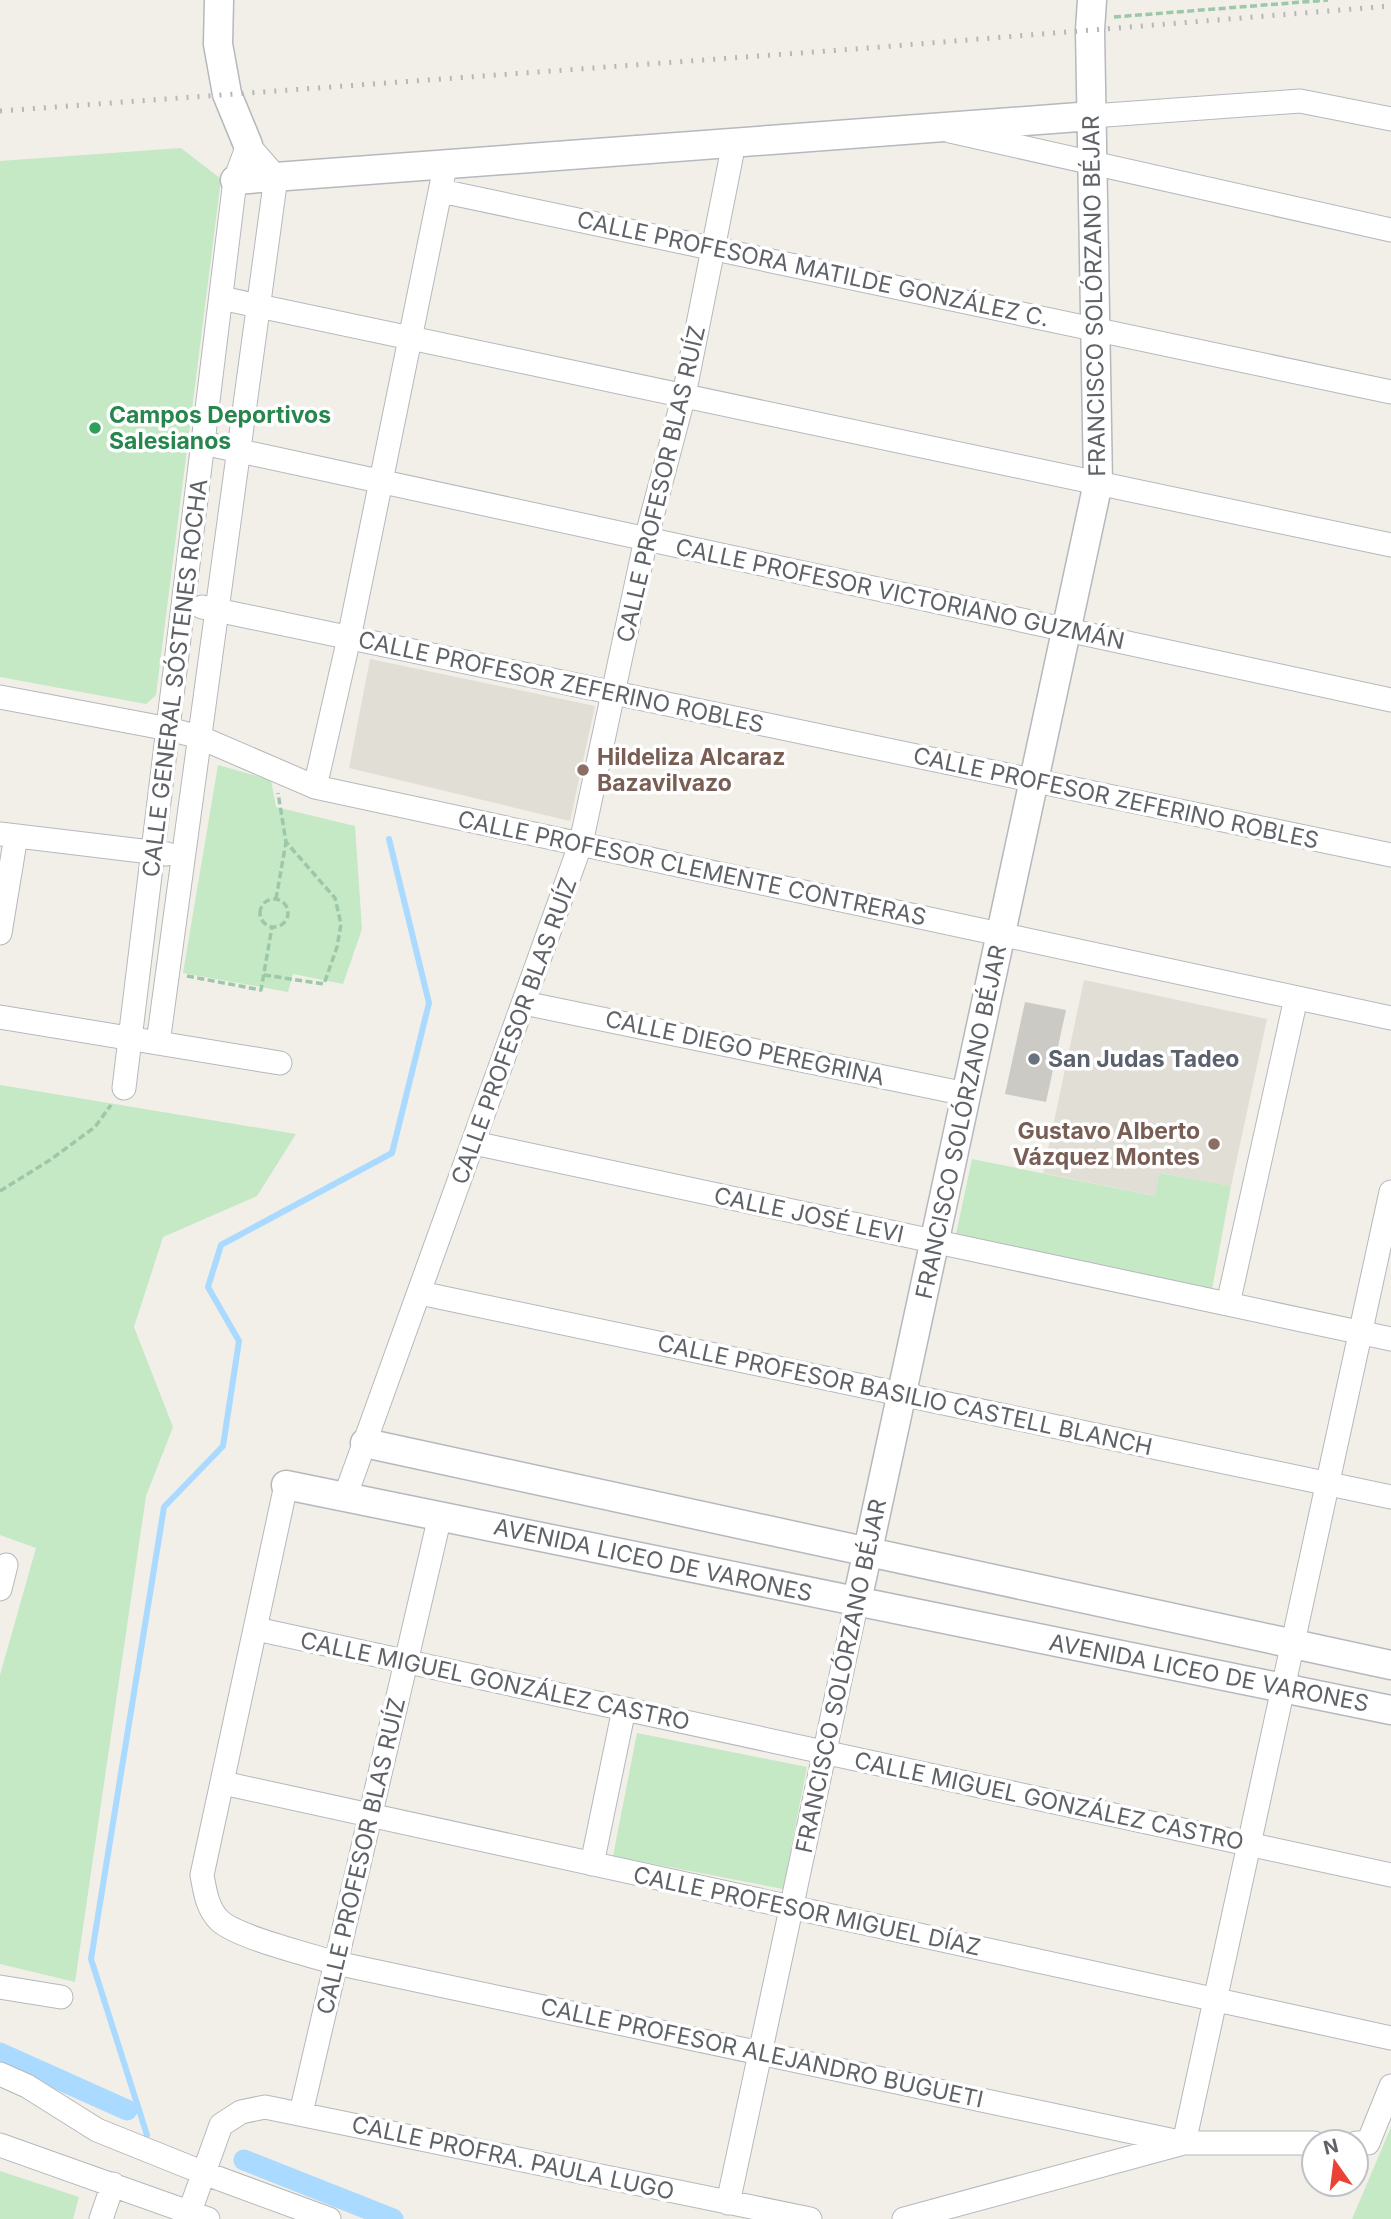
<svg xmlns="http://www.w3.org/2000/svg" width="1391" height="2219" viewBox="0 0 1391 2219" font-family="Inter,sans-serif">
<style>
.education{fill:#e1ded6}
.green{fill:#c5e8c5}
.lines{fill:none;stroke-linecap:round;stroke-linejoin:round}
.stream{stroke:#aadaff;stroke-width:6}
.canal{stroke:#aadaff;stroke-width:21}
.building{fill:#cccac5}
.minor-casing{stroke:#b5b8bc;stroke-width:25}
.tertiary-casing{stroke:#b5b8bc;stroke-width:31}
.path{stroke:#9cc7a9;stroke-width:3.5;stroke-dasharray:7 3.5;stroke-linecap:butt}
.minor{stroke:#fff;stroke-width:23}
.tertiary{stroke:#fff;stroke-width:28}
.rail{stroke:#b6b7b8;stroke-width:5;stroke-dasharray:2 9;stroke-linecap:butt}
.leisure-dot{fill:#2e9e5b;stroke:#fff;stroke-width:2.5}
.education-dot{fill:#8d6e63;stroke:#fff;stroke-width:2.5}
.worship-dot{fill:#6b7280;stroke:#fff;stroke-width:2.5}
.labels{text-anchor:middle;stroke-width:7;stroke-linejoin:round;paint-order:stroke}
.street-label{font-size:23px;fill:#5f6368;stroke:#fff}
.leisure-label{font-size:23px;font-weight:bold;fill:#27864d;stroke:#fff;text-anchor:start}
.education-label{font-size:23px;font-weight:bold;fill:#785e54;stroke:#fff;text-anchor:start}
.worship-label{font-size:23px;font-weight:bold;fill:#5b616d;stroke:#fff;text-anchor:start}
</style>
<rect width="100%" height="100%" fill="#f1efe8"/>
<path class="education" d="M370 659 595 706 570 821 349 768Z
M1084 980 1267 1019 1231 1186 1161 1173 1156 1196 1043 1173Z"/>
<path class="green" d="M181 148 221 179 156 695 146 704 0 677V161Z
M218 765 271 780 276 807 355 826 362 929 343 984 293 974 288 992 183 973Z
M0 1085 296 1134 257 1196 163 1237 134 1327 173 1427 146 1496 75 1982 0 1964V1675L36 1548 0 1535Z
M972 1159 1155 1196 1160 1173 1231 1186 1212 1289 1141 1275 956 1234Z
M637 1733 807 1767 783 1889 613 1856Z
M1391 2127V2219H1352Z
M0 2171 79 2197 73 2219H0Z"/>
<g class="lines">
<path class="stream" d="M147 2135 91 1959 164 1507 223 1446 239 1341 208 1287 221 1245 392 1153 429 1003 389 839"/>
<path class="canal" d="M0 2053 127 2110
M244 2160 393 2219"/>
</g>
<path class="building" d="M1025 1002 1066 1010 1046 1102 1005 1094Z"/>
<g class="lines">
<g class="minor-casing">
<path id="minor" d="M1092 116 1300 101 1391 119
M950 131 1391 230
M441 191 1391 392
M221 298 1391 545
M203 443 1391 700
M202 607 1391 855
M0 697 169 729 199 737 315 787 1391 1018
M315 787 349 638 443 177
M0 834 167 854
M0 933 16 836
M524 1003 966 1094
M0 1017 280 1063
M124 1088 235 180 248 145 276 177 158 1043
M474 1143 1391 1339
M420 1293 1391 1497
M1228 1304 1296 998
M286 1485 202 1875C205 1891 207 1908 219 1920 236 1937 310 1955 336 1963L1184 2143H1314
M345 1497 581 843 646 539 684 395 734 143
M0 1589 6 1565
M256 1629 1391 1875
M223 1783 1391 2038
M592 1864 624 1709
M0 1987 61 1997
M0 2074 27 2086 97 2130 204 2173 329 2219
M301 2113 440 1516
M1356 2143H1368L1391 2086
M0 2145 208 2219
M728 2203 857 1601
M190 2211 221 2125 241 2112 265 2107 810 2219
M101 2219 113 2184
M904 2219 1184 2143 1391 1192"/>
</g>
<g class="tertiary-casing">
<path id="tertiary" d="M219 0 218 44 227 94 248 145
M235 180 1092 116
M365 1443 1391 1665
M286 1485 1391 1710
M857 1601 1098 483 1090 30 1092 0"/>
</g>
<path class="path" d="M1114 17 1328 0
M276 899 286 842
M260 913a14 14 0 1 1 28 0a14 14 0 1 1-28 0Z
M264 975 324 984 337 947 341 924 335 898 286 842 278 793
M187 976 261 990 272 927
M0 1191 50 1160 95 1127 111 1105"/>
<use href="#minor" class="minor"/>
<use href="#tertiary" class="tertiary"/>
<path class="rail" d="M0 111 855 49 1391 6"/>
</g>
<circle class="leisure-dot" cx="95" cy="428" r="7"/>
<g class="education-dot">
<circle cx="583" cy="770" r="7"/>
<circle cx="1214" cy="1144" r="7"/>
</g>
<circle class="worship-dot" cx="1034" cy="1059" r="7"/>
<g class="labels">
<g class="street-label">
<text transform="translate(813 269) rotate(12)" y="8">CALLE PROFESORA MATILDE GONZÁLEZ C.</text>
<text transform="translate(1094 296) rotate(-91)" y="8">FRANCISCO SOLÓRZANO BÉJAR</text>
<text transform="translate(661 484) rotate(-77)" y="8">CALLE PROFESOR BLAS RUÍZ</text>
<text transform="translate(900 594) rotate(12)" y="8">CALLE PROFESOR VICTORIANO GUZMÁN</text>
<text transform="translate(175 678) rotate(-83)" y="8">CALLE GENERAL SÓSTENES ROCHA</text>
<text transform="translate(561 682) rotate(12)" y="8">CALLE PROFESOR ZEFERINO ROBLES</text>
<text transform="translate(1116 798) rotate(12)" y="8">CALLE PROFESOR ZEFERINO ROBLES</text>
<text transform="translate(692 868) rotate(12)" y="8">CALLE PROFESOR CLEMENTE CONTRERAS</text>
<text transform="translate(514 1031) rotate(-70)" y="8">CALLE PROFESOR BLAS RUÍZ</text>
<text transform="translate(745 1048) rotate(12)" y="8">CALLE DIEGO PEREGRINA</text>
<text transform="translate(961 1122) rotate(-78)" y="8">FRANCISCO SOLÓRZANO BÉJAR</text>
<text transform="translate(809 1215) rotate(12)" y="8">CALLE JOSÉ LEVI</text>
<text transform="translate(905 1395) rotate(12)" y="8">CALLE PROFESOR BASILIO CASTELL BLANCH</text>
<text transform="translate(653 1560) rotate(12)" y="8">AVENIDA LICEO DE VARONES</text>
<text transform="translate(1209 1673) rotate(11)" y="8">AVENIDA LICEO DE VARONES</text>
<text transform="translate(841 1676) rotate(-78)" y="8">FRANCISCO SOLÓRZANO BÉJAR</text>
<text transform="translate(495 1681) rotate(12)" y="8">CALLE MIGUEL GONZÁLEZ CASTRO</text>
<text transform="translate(1049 1801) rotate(12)" y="8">CALLE MIGUEL GONZÁLEZ CASTRO</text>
<text transform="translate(361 1856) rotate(-77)" y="8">CALLE PROFESOR BLAS RUÍZ</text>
<text transform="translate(807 1911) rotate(12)" y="8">CALLE PROFESOR MIGUEL DÍAZ</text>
<text transform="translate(762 2053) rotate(12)" y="8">CALLE PROFESOR ALEJANDRO BUGUETI</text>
<text transform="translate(513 2158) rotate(12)" y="8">CALLE PROFRA. PAULA LUGO</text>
</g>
<g class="leisure-label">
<text x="109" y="423">Campos Deportivos<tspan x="109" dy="26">Salesianos</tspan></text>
</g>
<g class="education-label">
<text x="597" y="765">Hildeliza Alcaraz<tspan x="597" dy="26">Bazavilvazo</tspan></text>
<text x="1200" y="1139" text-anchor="end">Gustavo Alberto<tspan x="1200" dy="26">Vázquez Montes</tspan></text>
</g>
<g class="worship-label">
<text x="1048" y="1067">San Judas Tadeo</text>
</g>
</g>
<g transform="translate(1335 2163) rotate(346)"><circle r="33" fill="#ffffff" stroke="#bfc1c3" stroke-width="2"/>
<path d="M0-5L12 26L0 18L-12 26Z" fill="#ea4335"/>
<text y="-10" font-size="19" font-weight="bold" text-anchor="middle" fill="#5f6368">N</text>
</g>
</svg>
